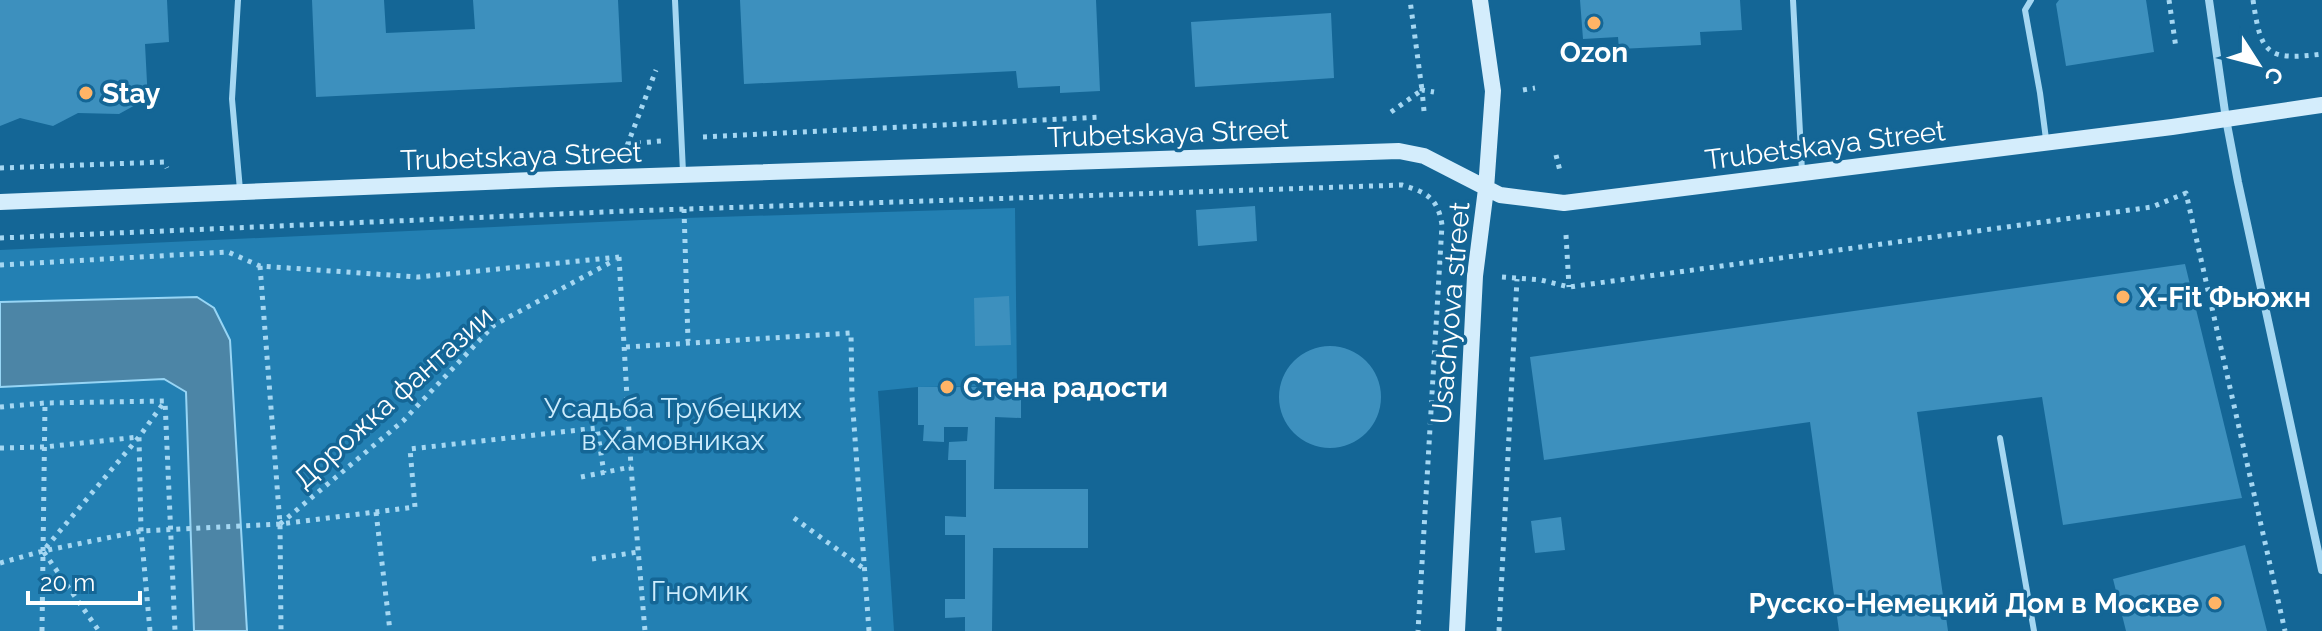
<svg xmlns="http://www.w3.org/2000/svg" width="2322" height="631" viewBox="0 0 2322 631" font-family="Raleway,sans-serif">
<style>
.green{fill:#2380b3}
.water{fill:#4c85a6;stroke:#97d5f5;stroke-width:2}
.building{fill:#3d90be}
.lines{fill:none;stroke-linecap:round;stroke-linejoin:round}
.path{stroke:#a5d7f2;stroke-width:5;stroke-dasharray:4 6;stroke-linecap:butt}
.lane{stroke:#a5d7f2;stroke-width:6}
.street{stroke:#a5d7f2;stroke-width:8}
.secondary{stroke:#d4edfc;stroke-width:16}
.poi-dot{fill:#ffb466;stroke:#146696;stroke-width:3}
.labels{text-anchor:middle;stroke-width:7;stroke-linejoin:round;paint-order:stroke}
.poi-label{font-size:28px;font-weight:bold;fill:#fff;stroke:#146696;text-anchor:start}
.street-label{font-size:28px;fill:#fff;stroke:#146696}
.park-label{font-size:28px;fill:#ccecfd;stroke:#146696}
</style>
<rect width="100%" height="100%" fill="#146696"/>
<path class="green" d="M1015 208 1017 386 918 387 878 391 894 631H0V250L685 218Z"/>
<path class="water" d="M197 297 214 308 230 340 247 631H194L186 392 164 379 0 387V302Z"/>
<path class="building" d="M0 0H167L169 42 145 44 148 102 139 103 119 114 78 113 53 126 20 118 0 126Z
M312 0H384L386 33 475 29 473 0H618L622 82 316 97Z
M740 0H1096L1100 91 1060 93V86L1018 88 1016 71 744 84Z
M1580 0H1740L1742 30 1700 32 1701 45 1619 49 1618 37 1583 39Z
M2059 0H2146L2154 52 2066 66 2056 4Z
M1331 13 1334 78 1195 87 1191 22Z
M1255 206 1257 241 1198 246 1196 210Z
M2185 264 2242 498 2063 525 2042 397 1917 412 1948 631H1839L1810 422 1544 460 1530 357Z
M1009 296 1011 345 975 346 974 298Z
M1279 397a51 51 0 1 1 102 0a51 51 0 1 1-102 0Z
M918 387H995V394L1021 393V418L995 417 994 489H1088V548H993L992 631H965V617L945 618V599H965V535H945V516L966 517V460H948L949 442 967 441 968 427H944V442L923 441 924 425H918Z
M1561 517 1565 550 1535 553 1531 521Z
M2245 545 2267 631H2126L2113 579Z"/>
<g class="lines">
<path class="path" d="M2169 0 2176 48
M2253 0C2261 54 2266 61 2322 54
M1523 90 1535 88
M1424 111 1422 90 1434 92
M1391 112 1422 90 1410 0
M703 137 1101 117
M627 144 661 141
M627 146 656 70
M1556 155 1560 171
M0 168 164 162 167 168
M684 209 688 341
M1566 235 1569 287
M0 238 628 211 1402 185C1426 192 1438 198 1442 225L1418 631
M619 257 631 467 645 631
M0 265 228 252 260 266 418 277 619 257
M260 266 280 524 281 631
M1502 277 1541 280 1569 287 2152 207 2186 193 2285 631
M626 347 851 333 852 397 869 631
M0 407 45 403 165 401 175 631
M0 448 44 447 139 437 43 551 99 631
M581 477 631 467
M376 512 390 631
M794 518 863 568
M280 524 403 421 494 325 615 260
M592 559 638 552
M0 563 43 551 141 531 280 524 415 507 410 449 597 428 604 473
M42 631 45 403
M150 631 141 531 139 437 165 401
M1499 631 1517 279"/>
<path class="lane" d="M238 0 232 99 240 190
M675 0 683 172
M1793 0 1802 171
M2031 0 2025 10 2040 93 2046 139
M2000 438 2034 631"/>
<path class="street" d="M2209 0 2226 119 2238 182 2322 570"/>
<path class="secondary" d="M0 202 558 179 1399 151 1424 156 1500 195 1564 203 2172 127 2322 105
M1457 631 1475 276 1486 189 1493 91 1480 0"/>
</g>
<g class="poi-dot">
<circle cx="1594" cy="23" r="8"/>
<circle cx="86" cy="93" r="8"/>
<circle cx="2123" cy="297" r="8"/>
<circle cx="947" cy="387" r="8"/>
<circle cx="2215" cy="603" r="8"/>
</g>
<g class="labels">
<g class="poi-label">
<text x="1594" y="62" text-anchor="middle">Ozon</text>
<text x="102" y="103">Stay</text>
<text x="2139" y="307">X-Fit Фьюжн</text>
<text x="963" y="397">Стена радости</text>
<text x="2199" y="613" text-anchor="end">Русско-Немецкий Дом в Москве</text>
</g>
<g class="street-label">
<text transform="translate(1168 133) rotate(-2)" y="10">Trubetskaya Street</text>
<text transform="translate(1825 145) rotate(-7)" y="10">Trubetskaya Street</text>
<text transform="translate(521 156) rotate(-2)" y="10">Trubetskaya Street</text>
<text transform="translate(1450 313) rotate(-85)" y="10">Usachyova street</text>
<text transform="translate(393 397) rotate(-42)" y="10">Дорожка фантазии</text>
</g>
<g class="park-label">
<text x="673" y="418">Усадьба Трубецких<tspan x="673" dy="32">в Хамовниках</tspan></text>
<text x="700" y="601">Гномик</text>
</g>
</g>
<g transform="translate(2258 64) rotate(126)" stroke="#146696" stroke-width="6" paint-order="stroke">
<path d="M0-6L14 30L0 20L-14 30Z" fill="#ffffff"/>
<text y="-12" font-size="22" font-weight="bold" text-anchor="middle" fill="#ffffff">С</text>
</g>
<path d="M28 591v12h112v-12" fill="none" stroke="#ffffff" stroke-width="4"/>
<text x="40" y="591" font-size="24" fill="#ffffff" stroke="#146696" stroke-width="6" paint-order="stroke">20 m</text>
</svg>
